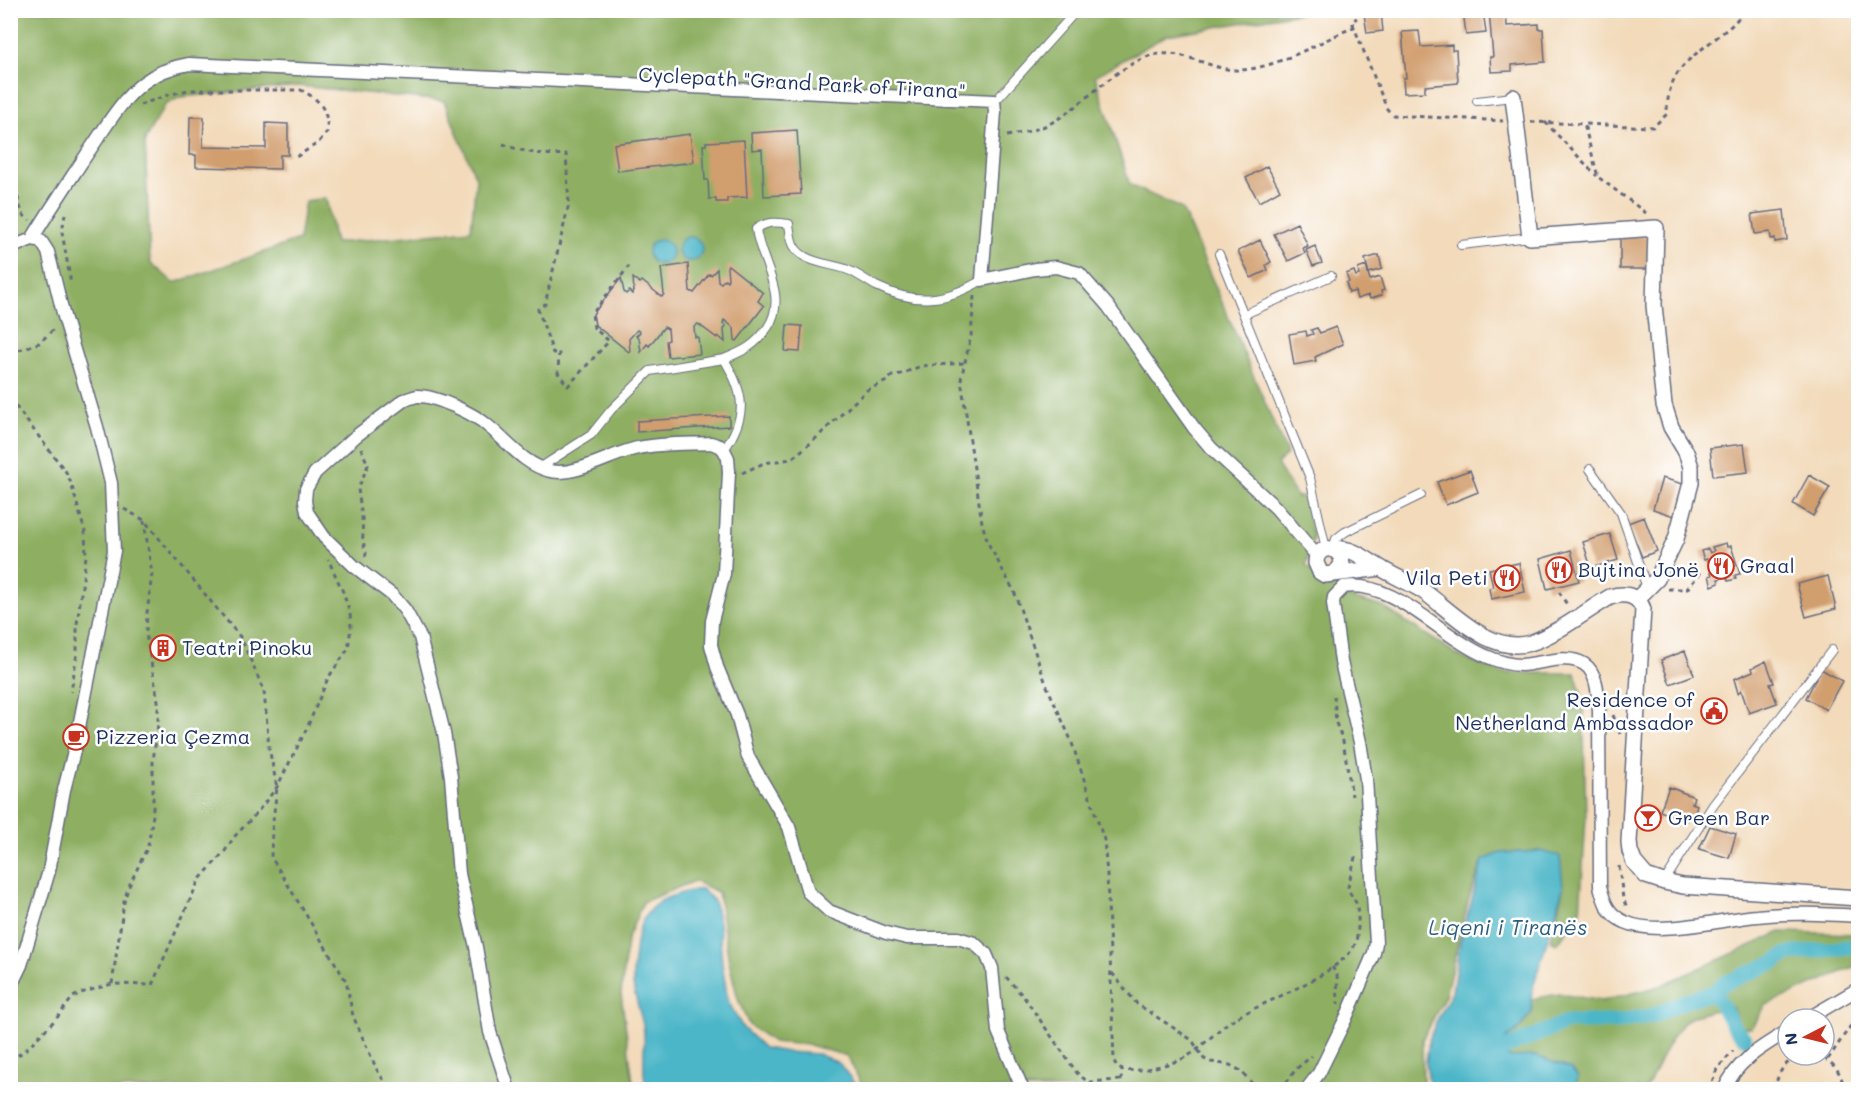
<svg xmlns="http://www.w3.org/2000/svg" width="1869" height="1100" viewBox="0 0 1869 1100" font-family="Mali,sans-serif">
<style>
.forest{fill:#8eaf62;stroke:#546f60;stroke-width:1.5;fill-rule:evenodd}
.water{fill:#4bb6c8;stroke:#337293;stroke-width:1.5}
.lines{fill:none;stroke-linecap:round;stroke-linejoin:round}
.canal{stroke:#4bb6c8;stroke-width:15}
.building{fill:#d19e6e}
.service-casing{stroke:#666b7e;stroke-width:10}
.pedestrian-casing{stroke:#666b7e;stroke-width:15}
.minor-casing{stroke:#666b7e;stroke-width:18}
.path{stroke:#666b7e;stroke-width:3;stroke-dasharray:4.5 4.5;stroke-linecap:butt}
.service{stroke:#fff;stroke-width:8}
.pedestrian{stroke:#fff;stroke-width:12}
.minor{stroke:#fff;stroke-width:15}
.labels{text-anchor:middle;stroke-width:5;stroke-linejoin:round;paint-order:stroke}
.street-label{font-size:20px;fill:#1b2f5e;stroke:#fff}
.poi-label{font-size:20px;fill:#1b2f5e;stroke:#fff;text-anchor:start}
.water-label{font-size:21px;font-style:italic;fill:#2c5e83;stroke:#fff}
</style>
<rect width="100%" height="100%" fill="#fff"/>
<filter id="ink" filterUnits="userSpaceOnUse"><feTurbulence type="fractalNoise" baseFrequency=".0167" numOctaves="2"/><feDisplacementMap in="SourceGraphic" scale="12" xChannelSelector="R" yChannelSelector="G"/><feConvolveMatrix kernelMatrix="1 2 1 2 8 2 1 2 1" color-interpolation-filters="sRGB"/></filter>
<filter id="wash" filterUnits="userSpaceOnUse"><feTurbulence type="fractalNoise" baseFrequency=".008" numOctaves="4" result="noise"/><feDisplacementMap in="SourceGraphic" scale="24" xChannelSelector="R" yChannelSelector="G"/><feGaussianBlur stdDeviation="1.35" result="paint"/><feColorMatrix in="noise" values="0 0 0 0 0 0 0 0 0 0 0 0 0 0 0 0 0 1.4 0 .05"/><feComposite in="paint" operator="in"/></filter>
<g filter="url(#wash)">
<rect width="100%" height="100%" fill="#f2daba"/>
<path class="forest" d="M10 11H1311L1167 35 1095 76 1130 185 1182 209 1287 454 1277 464 1297 497 1304 496 1313 538 1306 566 1351 598 1383 607 1461 657 1502 673H1575L1583 699 1586 818 1580 913 1557 944 1551 941 1563 888 1540 851 1501 853 1483 860 1469 898 1445 996 1422 1040 1423 1089H864L847 1056 809 1045 773 1042 749 1025 738 999 729 962 718 892 694 881 643 902 627 940 621 994 634 1089H11ZM299 86 444 101 476 178 471 230 335 243 326 198 305 201 299 240 174 283 150 262 145 140 165 105 180 97Z
M1781 932 1858 934V965L1766 1005 1751 1028 1740 1026 1732 1007C1720 1009 1696 1013 1687 1020 1668 1037 1658 1068 1646 1089H1569L1576 1085 1571 1069 1522 1057H1509L1503 1053 1502 1046 1506 1039 1518 1030 1532 1012 1531 999 1559 994 1603 1001 1660 986Z"/>
<path class="water" d="M678 249a12 12 0 1 1 24 0a12 12 0 1 1-24 0Z
M648 252a12 12 0 1 1 24 0a12 12 0 1 1-24 0Z
M1540 851 1560 856 1563 888 1533 987 1531 999 1532 1012 1518 1030 1506 1039 1502 1046 1503 1053 1509 1057 1536 1056 1571 1069 1578 1077 1576 1085 1569 1090 1430 1089 1426 1062 1429 1040 1436 1022 1452 992 1460 943 1483 860 1501 853Z
M702 889 714 901 719 923 722 963 728 1001 743 1028 764 1048 787 1052 818 1054 839 1063 859 1089H647C640 1069 647 1046 643 1025 640 1011 635 998 633 984 632 973 634 962 635 951 639 907 660 895 702 889Z"/>
<g class="lines">
<path class="canal" d="M1710 993 1720 1002 1733 1026 1744 1038
M1503 1049 1567 1022H1616L1655 1015 1687 1000 1712 993 1725 983 1775 962 1787 954 1858 946"/>
</g>
<g id="blocks">
<path class="building" d="M1463 10H1483L1486 33 1466 35Z
M1506 10 1507 26 1539 24V29H1543L1545 62 1512 65V71L1491 72 1490 57H1493L1489 11Z
M1381 12 1383 31 1367 33 1364 14Z
M1419 31 1421 47 1452 45V50H1456L1458 83 1425 86V92L1404 93 1403 78H1406L1402 32Z
M190 117H204L203 147 266 148V123L288 124V155H280V169L196 167V155H189Z
M797 130 801 194 764 196 762 149 752 150 751 133Z
M690 134 694 162 618 171 614 144Z
M744 140 747 197 727 198V202H716V199H709L708 180H705L703 145H706V142Z
M1267 166 1280 190 1259 202 1246 178Z
M1784 210 1787 240 1775 242V238L1771 239 1770 232 1755 234 1752 214Z
M1297 223 1308 246 1303 248 1305 253 1288 261 1274 234Z
M1620 236H1648V269H1620Z
M1260 240 1271 262 1266 265 1268 270 1251 278 1238 251Z
M1315 246 1322 263 1313 266 1306 250Z
M1379 255 1382 269 1369 273 1365 259Z
M688 264 690 291 694 293 709 274 711 275 717 269 718 281 721 283 725 279 727 281 728 279 727 267 728 265 763 293 758 301 764 306 737 341 735 340 734 328 724 320 723 323 726 326 724 329 725 342 718 336 717 338 698 324 694 327 695 337H698L700 354 668 357 666 341 669 340 668 329 664 327 649 346 647 344 641 352 639 338 636 336 640 332 637 330 629 339 630 351 629 352 595 325 593 314 621 278 624 292 626 294 629 291 632 294 634 291 633 278 640 283 642 281 662 297 664 294 661 268Z
M1366 266 1370 280 1380 277 1384 290 1381 291 1382 295 1370 299 1369 295 1357 299 1355 291 1349 293 1346 283 1349 282 1346 274 1354 271 1356 276 1359 275 1358 269Z
M787 325 802 326 800 352 785 351Z
M1336 327 1343 344 1315 357 1316 361 1294 365 1289 334 1306 331 1307 336 1313 334 1311 330 1317 328 1320 333Z
M729 416V426L637 432V421Z
M1744 444 1748 472 1713 476 1710 448Z
M1470 470 1478 492 1446 505 1437 482Z
M1809 475 1830 487 1813 516 1793 504Z
M1662 478 1683 484 1674 516 1653 509Z
M1644 517 1657 551 1642 557 1628 523Z
M1610 534 1618 560 1591 568 1583 542Z
M1726 543 1727 547 1731 546 1740 574 1735 575 1736 579 1728 581 1727 577 1718 579 1719 583 1712 586 1709 576 1712 575 1707 559 1704 560 1701 551 1708 549 1710 553 1714 551 1712 547Z
M1571 550 1579 581 1547 589 1540 559Z
M1519 563 1525 592 1491 599 1489 588 1493 587 1489 569Z
M1828 576 1836 609 1806 617 1797 584Z
M157 638H168V658H157Z
M1685 651 1694 675 1670 684 1661 660Z
M1766 661 1774 683 1770 684 1777 703 1749 713 1741 690 1738 693 1734 679 1753 671 1752 668Z
M1821 669 1842 681 1826 710 1806 698Z
M1669 787 1694 797 1692 803 1697 805 1694 816H1689L1686 821 1660 811Z
M1640 805 1650 807 1659 814 1658 822H1655L1654 829 1635 824Z
M1710 826 1736 834 1729 858 1699 849Z"/>
</g>
</g>
<g filter="url(#ink)">
<use href="#blocks" fill-opacity="0" stroke="#666b7e" stroke-width="1.5"/>
<g class="lines">
<g class="service-casing">
<path id="service" d="M1000 96 1077 10
M1477 101 1513 97
M1461 245 1530 237
M1219 254 1310 478 1326 549
M1245 314 1331 276
M724 359C744 351 755 346 768 327 789 295 760 262 756 229 767 221 776 222 789 224 790 231 791 241 794 246 804 264 831 263 848 270 858 274 867 281 876 286 915 305 946 302 982 280
M541 467 591 435 611 410 650 371 724 359C745 394 748 415 724 450
M1590 469 1621 513 1647 588
M1333 549 1336 539 1345 532 1421 495
M1664 882 1713 805 1832 650"/>
</g>
<g class="pedestrian-casing">
<path id="pedestrian" d="M32 239C50 209 70 180 89 151 106 127 120 101 143 83 157 72 172 67 189 64L994 101 995 112 982 280 1035 269 1056 267 1079 273 1108 306 1194 428 1211 448 1276 508 1317 556
M10 248 32 239 41 241 48 252 63 313 97 427 111 483 114 551 75 747 64 790 49 871 21 965 10 988
M1807 1019 1858 989
M509 1090 490 1032 476 947 459 874 451 777 444 733 420 637 405 610 392 595 354 566 324 537 307 512 305 501 306 489 315 473 356 436 404 400C408 399 413 397 417 396 434 395 475 414 488 426 508 442 523 464 550 471 576 477 612 453 638 448 661 443 687 444 711 443L720 446 724 450 728 458 729 472 724 574 712 621 711 645 717 667 737 715 748 757 789 827 808 892 829 911 886 933 907 938H958L974 943 986 954 992 968 998 1031 1023 1090
M1306 1090 1319 1073 1346 1018 1374 953 1376 943 1366 779 1360 742 1341 662 1333 603 1334 597 1344 587C1394 579 1442 638 1486 656 1497 661 1509 665 1521 665 1540 664 1567 653 1584 664 1598 673 1598 696 1599 711L1600 886C1604 902 1608 915 1625 922 1658 937 1722 919 1757 916 1791 912 1825 914 1858 916
M1724 1090C1737 1060 1762 1047 1788 1031"/>
</g>
<g class="minor-casing">
<path id="minor" d="M1513 97 1530 237 1656 228 1654 305 1664 405 1671 427 1686 452 1691 467V483L1676 539 1667 558 1657 579 1637 599
M1334 549C1352 547 1364 558 1379 567 1393 576 1409 582 1423 591 1453 612 1490 655 1530 643 1557 634 1586 611 1610 597 1623 593 1638 594 1643 609L1629 842 1630 851 1634 862 1646 876 1664 882 1683 886 1858 898
M1335 573 1342 565 1341 555 1333 549C1322 548 1316 553 1316 563L1320 572 1325 575 1381 568"/>
</g>
<path class="path" d="M1354 27 1352 21 1357 18
M140 105 168 95 188 90H301C319 99 329 110 327 132L318 143 293 159
M1531 122 1584 124
M1545 122 1597 176
M1007 136C1021 133 1038 130 1051 123 1085 104 1111 70 1149 56 1181 46 1210 71 1239 70 1276 69 1319 42 1354 27L1387 109 1393 115 1503 121
M503 144C522 152 545 156 566 154L569 204 545 304 538 309 553 353 559 352 558 373 568 386 609 341 594 328 592 314 629 266
M10 163 14 167V183L22 214 30 220
M1646 213 1598 177 1584 124 1653 127 1667 114C1667 70 1690 59 1721 34 1731 26 1737 22 1743 10
M65 214 62 232 71 284
M974 296 971 336 961 379 982 523 988 543 1014 591 1046 684 1071 740 1104 840 1107 875 1114 1061C1116 1065 1118 1069 1123 1070 1137 1073 1173 1064 1186 1057 1203 1048 1217 1028 1236 1018 1263 1002 1343 973 1355 944 1359 933 1359 914 1356 903 1354 897 1349 894 1348 887L1356 853
M10 353 39 343 54 329
M10 399 66 472 71 483 85 532 86 556 77 624V653L71 692
M361 448 368 465 358 489 362 518 363 541 366 553 365 559
M742 473 764 463 791 459 812 442 867 390 887 381 892 376 901 374 921 366 965 363
M124 509 144 520 241 638 264 691 269 748 277 787 272 830 271 857 346 981 353 1016 377 1070 390 1090
M1668 589H1687L1702 571
M1559 592 1568 606
M1334 696 1336 723 1343 741 1352 796
M1613 715 1620 734
M1619 866 1623 899 1628 909
M1332 967 1337 975 1338 1004
M1112 973 1137 1004 1192 1040 1204 1059 1211 1062 1230 1065 1241 1071 1258 1090
M1006 977 1024 997 1077 1073 1088 1082 1120 1080
M112 984 124 902 128 888 148 846 153 815V761L158 724V701L146 634 147 613 152 574 144 521
M1815 1055C1833 1060 1842 1072 1844 1090
M1828 1059 1858 1015
M10 1060 23 1052 56 1019 73 997 81 993 112 984 152 985 199 880 225 851 234 837 255 815 277 787 307 728 328 678 348 649 351 627 350 613 343 592 328 559
M1120 1090 1122 1070
M1281 1090 1296 1069 1312 1056
M1709 1090 1717 1069 1733 1051
M1775 1090C1777 1072 1786 1059 1804 1055"/>
<use href="#service" class="service"/>
<use href="#pedestrian" class="pedestrian"/>
<use href="#minor" class="minor"/>
</g>
</g>
<defs>
<g id="restaurant-ring" transform="scale(1.35)"><circle r="9.5" fill="#fff" stroke="#c8321e" stroke-width="1.5"/><path d="M-5-6h1v4h1v-4h1v4h1v-4h1v5L-1.5 .5V6h-2V.5L-5-1ZM5-6V6H3V1.5H1.5Q1.5-4 5-6Z" fill="#c8321e"/></g>
<g id="building-ring" transform="scale(1.35)"><circle r="9.5" fill="#fff" stroke="#c8321e" stroke-width="1.5"/><path d="M-4-6H4V6H1V3H-1V6H-4ZM-2.5-4.3h1.7v1.8h-1.7ZM.8-4.3h1.7v1.8H.8ZM-2.5-1h1.7V.8h-1.7ZM.8-1h1.7V.8H.8Z" fill="#c8321e"/></g>
<g id="civic-ring" transform="scale(1.35)"><circle r="9.5" fill="#fff" stroke="#c8321e" stroke-width="1.5"/><path d="M-.6-6.5H3V-4.5H.6V-3L4-1V1h2V6H-6V1h2V-1L-.6-3ZM-1.2 2.5V6h2.4V2.5Z" fill="#c8321e"/></g>
<g id="cafe-ring" transform="scale(1.35)"><circle r="9.5" fill="#fff" stroke="#c8321e" stroke-width="1.5"/><path d="M-5.5-4.5H6V0H3Q3 3.5 0 3.5H-2.5Q-5.5 3.5-5.5 0ZM3-3.2v2h1.7v-2ZM-6 4.5H4V6H-6Z" fill="#c8321e"/></g>
<g id="bar-ring" transform="scale(1.35)"><circle r="9.5" fill="#fff" stroke="#c8321e" stroke-width="1.5"/><path d="M-6-5H6L.8 .8V4.5H3.5V6h-7V4.5H-.8V.8Z" fill="#c8321e"/></g>
</defs>
<g fill-rule="evenodd">
<use href="#restaurant-ring" x="1721" y="566"/>
<use href="#restaurant-ring" x="1559" y="570"/>
<use href="#restaurant-ring" x="1507" y="578"/>
<use href="#building-ring" x="163" y="648"/>
<use href="#civic-ring" x="1714" y="711"/>
<use href="#cafe-ring" x="76" y="737"/>
<use href="#bar-ring" x="1648" y="818"/>
</g>
<g class="labels">
<g class="street-label">
<text transform="translate(802 83) rotate(3)" y="7">Cyclepath "Grand Park of Tirana"</text>
</g>
<g class="poi-label">
<text x="1740" y="573">Graal</text>
<text x="1578" y="577">Bujtina Jonë</text>
<text x="1488" y="585" text-anchor="end">Vila Peti</text>
<text x="182" y="655">Teatri Pinoku</text>
<text x="1694" y="707" text-anchor="end">Residence of<tspan x="1694" dy="23">Netherland Ambassador</tspan></text>
<text x="96" y="744">Pizzeria Çezma</text>
<text x="1668" y="825">Green Bar</text>
</g>
<g class="water-label">
<text x="1508" y="935">Liqeni i Tiranës</text>
</g>
</g>
<rect width="1869" height="1100" fill="none" stroke="#fff" stroke-width="36"/>
<g transform="translate(1806 1037) rotate(263)"><circle r="28" fill="#ffffff" stroke="#a4acbf" stroke-width="1.5"/>
<path d="M0-4.5L10 22L0 15L-10 22Z" fill="#c8321e"/>
<text y="-9" font-size="16" font-weight="bold" text-anchor="middle" fill="#1b2f5e">N</text>
</g>
</svg>
